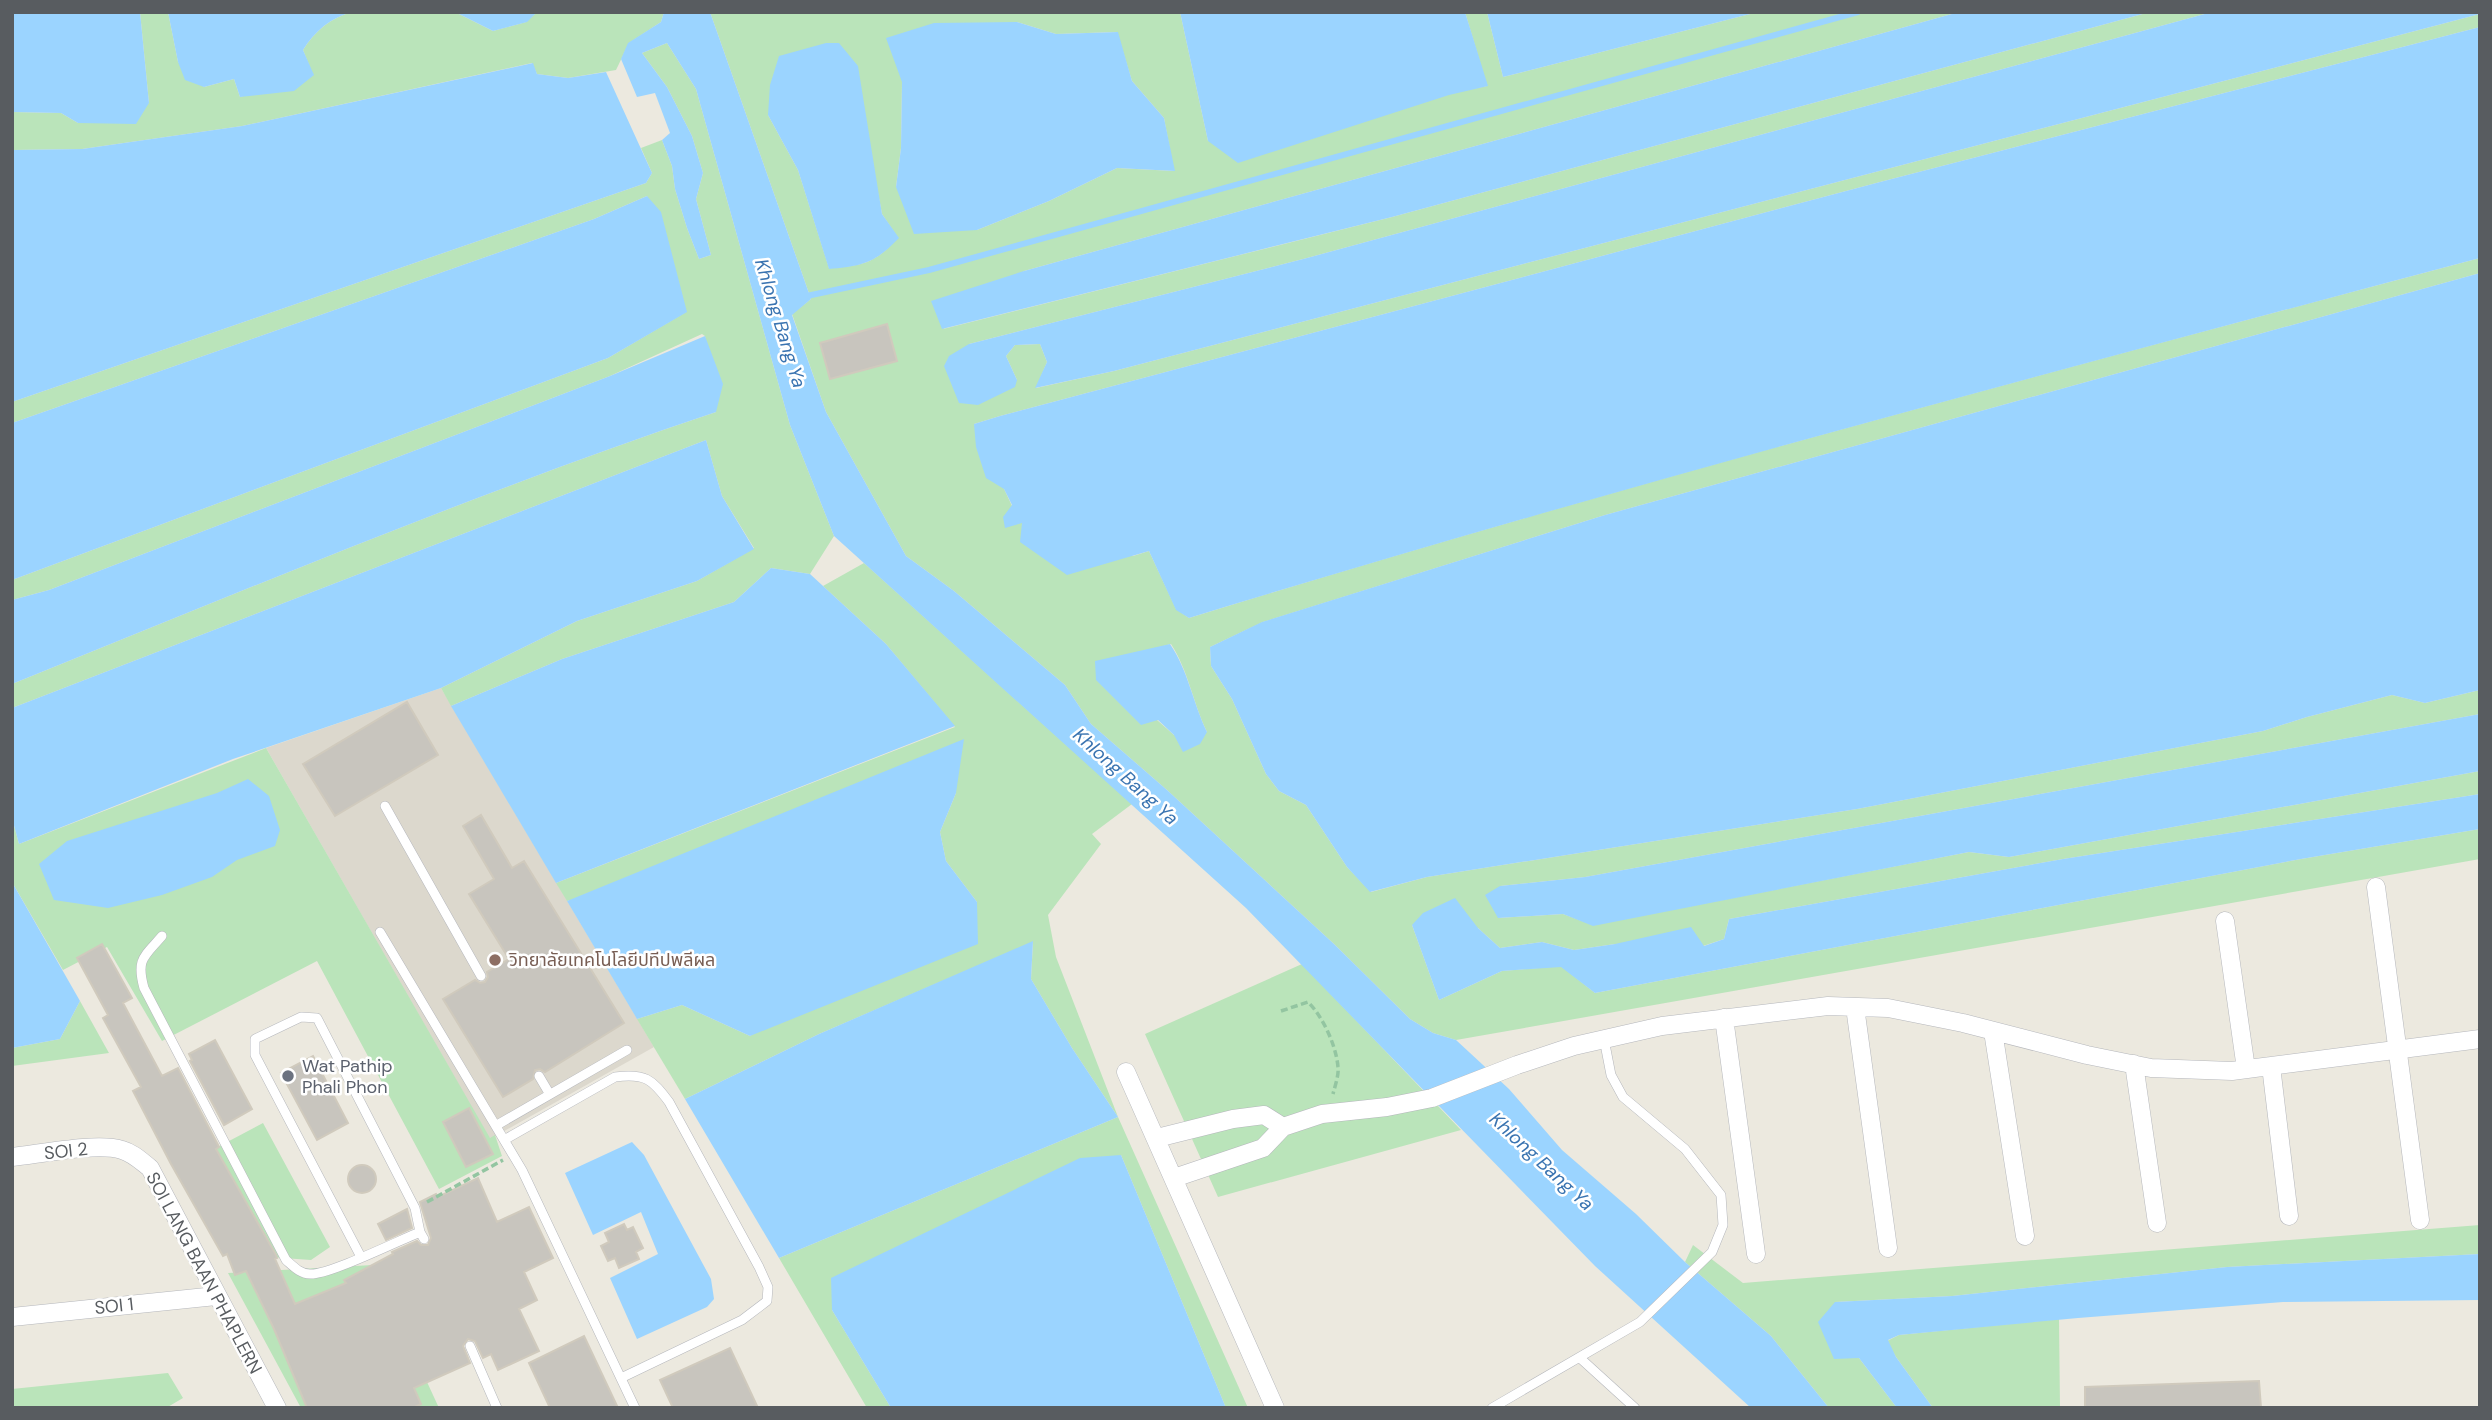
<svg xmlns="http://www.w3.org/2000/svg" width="2492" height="1420" viewBox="0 0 2492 1420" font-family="'DM Sans','Noto Sans Thai',sans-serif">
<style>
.education{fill:#dcd8cd}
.green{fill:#bae4ba;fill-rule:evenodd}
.water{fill:#9bd4ff}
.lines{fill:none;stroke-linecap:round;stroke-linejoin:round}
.stream{stroke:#9bd4ff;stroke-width:6}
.building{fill:#c8c5be;stroke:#d0cabd;stroke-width:2}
.service-casing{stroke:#b5b7bc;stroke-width:10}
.minor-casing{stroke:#b5b7bc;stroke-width:19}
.path{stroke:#93c5a1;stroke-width:3.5;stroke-dasharray:7 3.5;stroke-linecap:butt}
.service{stroke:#fff;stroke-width:9}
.minor{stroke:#fff;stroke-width:18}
.education-dot{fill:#8d6e63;stroke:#fff;stroke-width:2.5}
.worship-dot{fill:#6b7280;stroke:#fff;stroke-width:2.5}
.labels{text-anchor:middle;stroke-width:5;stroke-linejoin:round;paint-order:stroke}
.education-label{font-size:18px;fill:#785e54;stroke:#fff;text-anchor:start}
.worship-label{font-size:18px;fill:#5b616d;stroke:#fff;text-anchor:start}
.street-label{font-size:18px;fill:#585c60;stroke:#fff}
.water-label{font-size:19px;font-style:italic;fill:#3a74b1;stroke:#fff}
</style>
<rect width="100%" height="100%" fill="#ece9df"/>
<path class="education" d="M441 688 654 1047 490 1139 266 748Z"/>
<path class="green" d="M140 12H168L178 62 204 87 234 79 240 97 313 75 303 50C315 31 331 17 353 12H455L493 31 526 22 537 12H664L661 22 629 43 616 70 568 78 537 74 532 63 242 126 82 149 12 150V112L61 113 78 123 149 103Z
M710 12H1180L1208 141 1487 86 1465 12H1487L1503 77 1758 12H1959L1024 271 943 329 1392 217 2150 12H2212L1307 258 969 344 1017 380 1006 356 1015 345 1040 344 1047 362 1036 388 1114 371 2480 14V27L1880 182 1000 416 974 424 1012 506 1006 527 1022 522 1133 556 1149 551 1176 609 1189 618C1616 486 2048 373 2480 258V273L1605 515 1263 622 1210 647 1211 666 1232 699 1266 774 1279 791 1306 805 1347 867 1371 892 1427 877 1857 809 2263 731 2307 717 2392 695 2425 703 2480 690V714L1585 877 1500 886 1498 918 1563 914 1593 925 1969 852 2009 857 2480 771V794L2063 859 1729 919 1724 939 1703 946 1615 944 1574 950 1542 942 1500 948 1478 928 1412 925 1439 1000 1502 971 1561 966 1595 993 2301 859 2480 829V859L1456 1040 1433 1033 1410 1019 1334 944 1167 790 1091 724 1065 685 954 591 906 556 826 412 792 314 811 299ZM1017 22 1056 34 1117 32 1132 81 1164 118 1174 171 1117 168 1049 201 977 230 896 187 901 148 902 82ZM768 115 874 172 882 214 898 238C875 263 863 266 829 268L798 170ZM1171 644C1188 670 1193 703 1207 732L1174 735 1157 720 1156 648Z
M667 43 696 89 790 425 834 536 810 574 771 568 734 602 562 659 451 706 441 688 577 621 697 581 754 548 722 496 706 440 12 708V684C245 590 478 492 716 412L705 336 702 334 610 376 49 590 12 600V580L608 358 686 312 647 196 594 219 12 423V402L646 183 652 173 641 148 662 140 672 166 675 189 687 228 699 259 711 255 696 199 703 173 692 136 667 87 642 53Z
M864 563 1132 804 1092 834 1101 844 1048 915 1056 957 1118 1117 1248 1408H1226L1121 1155 832 1310 891 1408H867L779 1258 1118 1117 1072 1048 1031 979 1033 942 819 1034 685 1099 637 1019 682 1005 750 1036 977 902 946 861 940 832 956 793 567 901 556 883 955 727 886 644 823 586Z
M266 748 490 1138 495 1135 502 1156 439 1189 317 961 162 1041 107 947 63 970 12 882V818L19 844Z
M1302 964 1461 1130 1218 1197 1145 1034Z
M80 1001 109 1053 12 1066V1048L60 1039Z
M263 1123 330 1247 311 1260 269 1257 214 1149Z
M2480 1225V1254L2227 1267 1952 1296 1835 1302 1859 1358 1897 1408H1829L1771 1336 1685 1262 1693 1245 1743 1283Z
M373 1265 439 1408H301L228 1273Z
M2059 1319 2060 1408H1933L1896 1357 1887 1341 1899 1335Z
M168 1373 183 1398 166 1408H12V1389Z"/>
<path class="water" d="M12 12H140L149 103 136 124 78 123 61 113 12 112Z
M168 12H353C331 17 315 31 303 50L314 75 294 91 240 97 234 79 204 87 185 80 178 62Z
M455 12H537L527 22 493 31Z
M664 12H710L811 299 792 315 826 412 906 556 954 591 1065 685 1091 724 1167 790 1334 944 1410 1019 1433 1033 1456 1040 1509 1089 1562 1150 1636 1214 1685 1262 1771 1336 1829 1408H1751L1595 1266 1246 908 834 536 790 425 696 89 667 43 642 53 667 87 692 136 703 173 696 199 711 255 699 259 687 228 675 189 672 166 662 140 670 133 655 93 637 97 621 59 628 43 661 22Z
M1180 12H1465L1488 86 1449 95 1238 163 1208 141Z
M1487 12H1758L1503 77Z
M1959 12H2150L1392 217 942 329 931 301 1024 271Z
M2212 12H2480V14L1114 371 1035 388 1047 362 1040 344 1015 345 1006 356 1017 380 1015 387 978 405 959 403 944 366 949 356 969 344 1307 258Z
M1017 22 1056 34 1118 32 1132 81 1164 118 1175 171 1117 168 1049 201 977 230 914 234 896 187 901 148 902 82 886 38 934 23Z
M2480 27V258C2048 373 1616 487 1189 618L1176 610 1149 551 1067 575 1020 542 1022 523 1005 528 1003 517 1012 505 1004 489 986 478 976 447 974 424 1000 416 1880 182Z
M826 43H839L858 66 882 214 899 238C875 263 863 266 829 269L798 170 768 115 770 85 779 56Z
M533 63 537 74 568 78 606 72 652 173 646 183 12 402V150L82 149 242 126Z
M647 196 661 212 687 312 608 358 12 580V423L594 219Z
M2480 273V690L2425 703 2392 695 2307 717 2263 731 1857 809 1427 877 1370 892 1347 867 1306 805 1279 791 1266 774 1232 699 1211 666 1210 647 1262 622 1605 515Z
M705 336 723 384 716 412C478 492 245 590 12 684V600L49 590 610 376Z
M706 440 722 496 754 549 697 581 577 621 441 688 233 759 19 844 12 818V708Z
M771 568 810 574 886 644 955 726 556 883 451 706 562 659 734 602Z
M1170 644C1188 670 1193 703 1207 732L1200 744 1183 752 1174 735 1158 720 1141 725 1096 680 1095 661Z
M2480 714V771L2009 857 1969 852 1593 926 1563 914 1498 918 1485 895 1500 886 1585 877Z
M964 739 956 793 940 832 946 861 977 902 978 944 750 1036 682 1005 637 1019 567 901Z
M248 779 269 796 280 830 275 846 237 860 212 877 162 895 108 908 54 900 39 864 67 841 217 793Z
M2480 794V829L2301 859 1595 993 1561 967 1502 971 1439 1000 1412 925 1423 913 1455 898 1478 928 1500 948 1542 942 1574 950 1615 944 1691 927 1704 946 1724 939 1729 919 2063 859Z
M12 882 80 1001 60 1039 12 1048Z
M1033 941 1031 979 1072 1048 1118 1117 779 1258 685 1099 819 1034Z
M632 1142 644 1155 711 1279 714 1299 707 1307 637 1339 610 1278 658 1254 641 1212 593 1235 565 1173Z
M1121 1155 1226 1408H891L832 1310 831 1278 1080 1158Z
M2480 1254V1300L2283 1302 2078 1318 1899 1335 1888 1340 1896 1357 1933 1408H1897L1859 1358 1834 1359 1818 1322 1835 1302 1952 1296 2227 1267Z"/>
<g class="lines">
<path class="stream" d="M802 297 929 270 1858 12"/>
</g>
<path class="building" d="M887 324 897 361 830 379 820 343Z
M407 702 438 755 335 816 303 764Z
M481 815 512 868 524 861 624 1023 545 1072 540 1069 535 1070 533 1079 503 1097 443 999 475 980 480 983 485 982 488 977 487 972 509 959 469 894 494 879 463 826Z
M102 944 132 998 123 1003 162 1076 178 1068 219 1147 216 1149 276 1255 277 1258 275 1259 295 1304 346 1283 344 1280 393 1254 392 1252 417 1241 421 1245H428L431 1238 420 1202 436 1194 438 1197 478 1178 497 1222 529 1207 553 1258 524 1272 537 1300 519 1309 539 1351 498 1370 491 1354 483 1358 475 1341 468 1339 463 1346 470 1363 414 1388 421 1404 413 1408H307L274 1329 246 1271 235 1275 227 1254 223 1256 171 1164 133 1091 141 1087 103 1018 108 1015 77 958Z
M215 1040 252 1109 224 1125 190 1061 192 1060 189 1054Z
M313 1056 348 1123 317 1140 281 1073Z
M469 1108 493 1154 466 1167 443 1122Z
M348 1179a14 14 0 1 1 28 0a14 14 0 1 1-28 0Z
M407 1209 412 1228 386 1240 378 1224Z
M624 1224 627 1230 633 1227 643 1248 636 1252 639 1259 619 1268 615 1258 608 1261 601 1246 609 1242 605 1233Z
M584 1336 618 1408H550L529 1363Z
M730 1348 758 1408H673L660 1380Z
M2259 1381 2261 1408H2085V1387Z"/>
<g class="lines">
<g class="service-casing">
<path id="service" d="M385 806 481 976
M380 932 522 1170 635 1408
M162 936C144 957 136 959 144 988L286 1260C293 1266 300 1274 310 1274 329 1275 398 1241 420 1232L424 1239
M539 1076 549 1093
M497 1125 627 1050
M504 1140 615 1077C645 1073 652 1079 669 1102L759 1267 768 1287 767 1301 742 1320 621 1378
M361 1257 255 1055V1039L301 1017 317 1018 415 1208 420 1232
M470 1346 497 1408
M1580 1358 1635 1408
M1492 1408 1640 1322 1712 1252 1723 1225 1721 1195 1685 1149 1623 1097 1611 1075 1604 1039"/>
</g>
<g class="minor-casing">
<path id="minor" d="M2376 887 2420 1220
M2225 921 2246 1069
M1855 1007 1888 1248
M1724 1018 1756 1254
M1993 1031 2025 1236
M2134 1064 2157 1223
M2271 1066 2289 1216
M1126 1072 1275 1408
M1157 1138 1233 1119 1264 1115 1283 1127
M12 1157C40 1154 98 1142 122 1150 133 1153 141 1161 150 1168L277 1408
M1174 1178 1263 1148 1283 1127 1322 1114 1387 1107 1432 1098 1517 1065 1574 1046 1662 1026 1828 1006 1888 1008 1963 1023 2087 1055 2151 1068 2232 1071 2480 1039
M12 1317 216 1296"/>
</g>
<path class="path" d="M1281 1011 1308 1002C1323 1017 1336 1045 1338 1067 1339 1075 1335 1086 1333 1094
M427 1202 503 1160"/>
<use href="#service" class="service"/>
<use href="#minor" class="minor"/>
</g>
<circle class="education-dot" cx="495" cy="960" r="7"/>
<circle class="worship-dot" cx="288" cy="1076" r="7"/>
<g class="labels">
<g class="education-label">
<text x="509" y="966">วิทยาลัยเทคโนโลยีปทีปพลีผล</text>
</g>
<g class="worship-label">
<text x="302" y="1072">Wat Pathip<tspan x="302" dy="21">Phali Phon</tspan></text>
</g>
<g class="street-label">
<text transform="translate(66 1151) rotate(-6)" y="6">SOI 2</text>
<text transform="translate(204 1273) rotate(62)" y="6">SOI LANG BAAN PHAPLERN</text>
<text transform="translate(114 1306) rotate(-6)" y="6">SOI 1</text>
</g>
<g class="water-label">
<text transform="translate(781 323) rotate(73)" y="7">Khlong Bang Ya</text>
<text transform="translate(1126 776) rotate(42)" y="7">Khlong Bang Ya</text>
<text transform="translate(1542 1161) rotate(43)" y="7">Khlong Bang Ya</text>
</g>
</g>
<rect width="2492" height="1420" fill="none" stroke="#585c60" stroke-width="28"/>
</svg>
